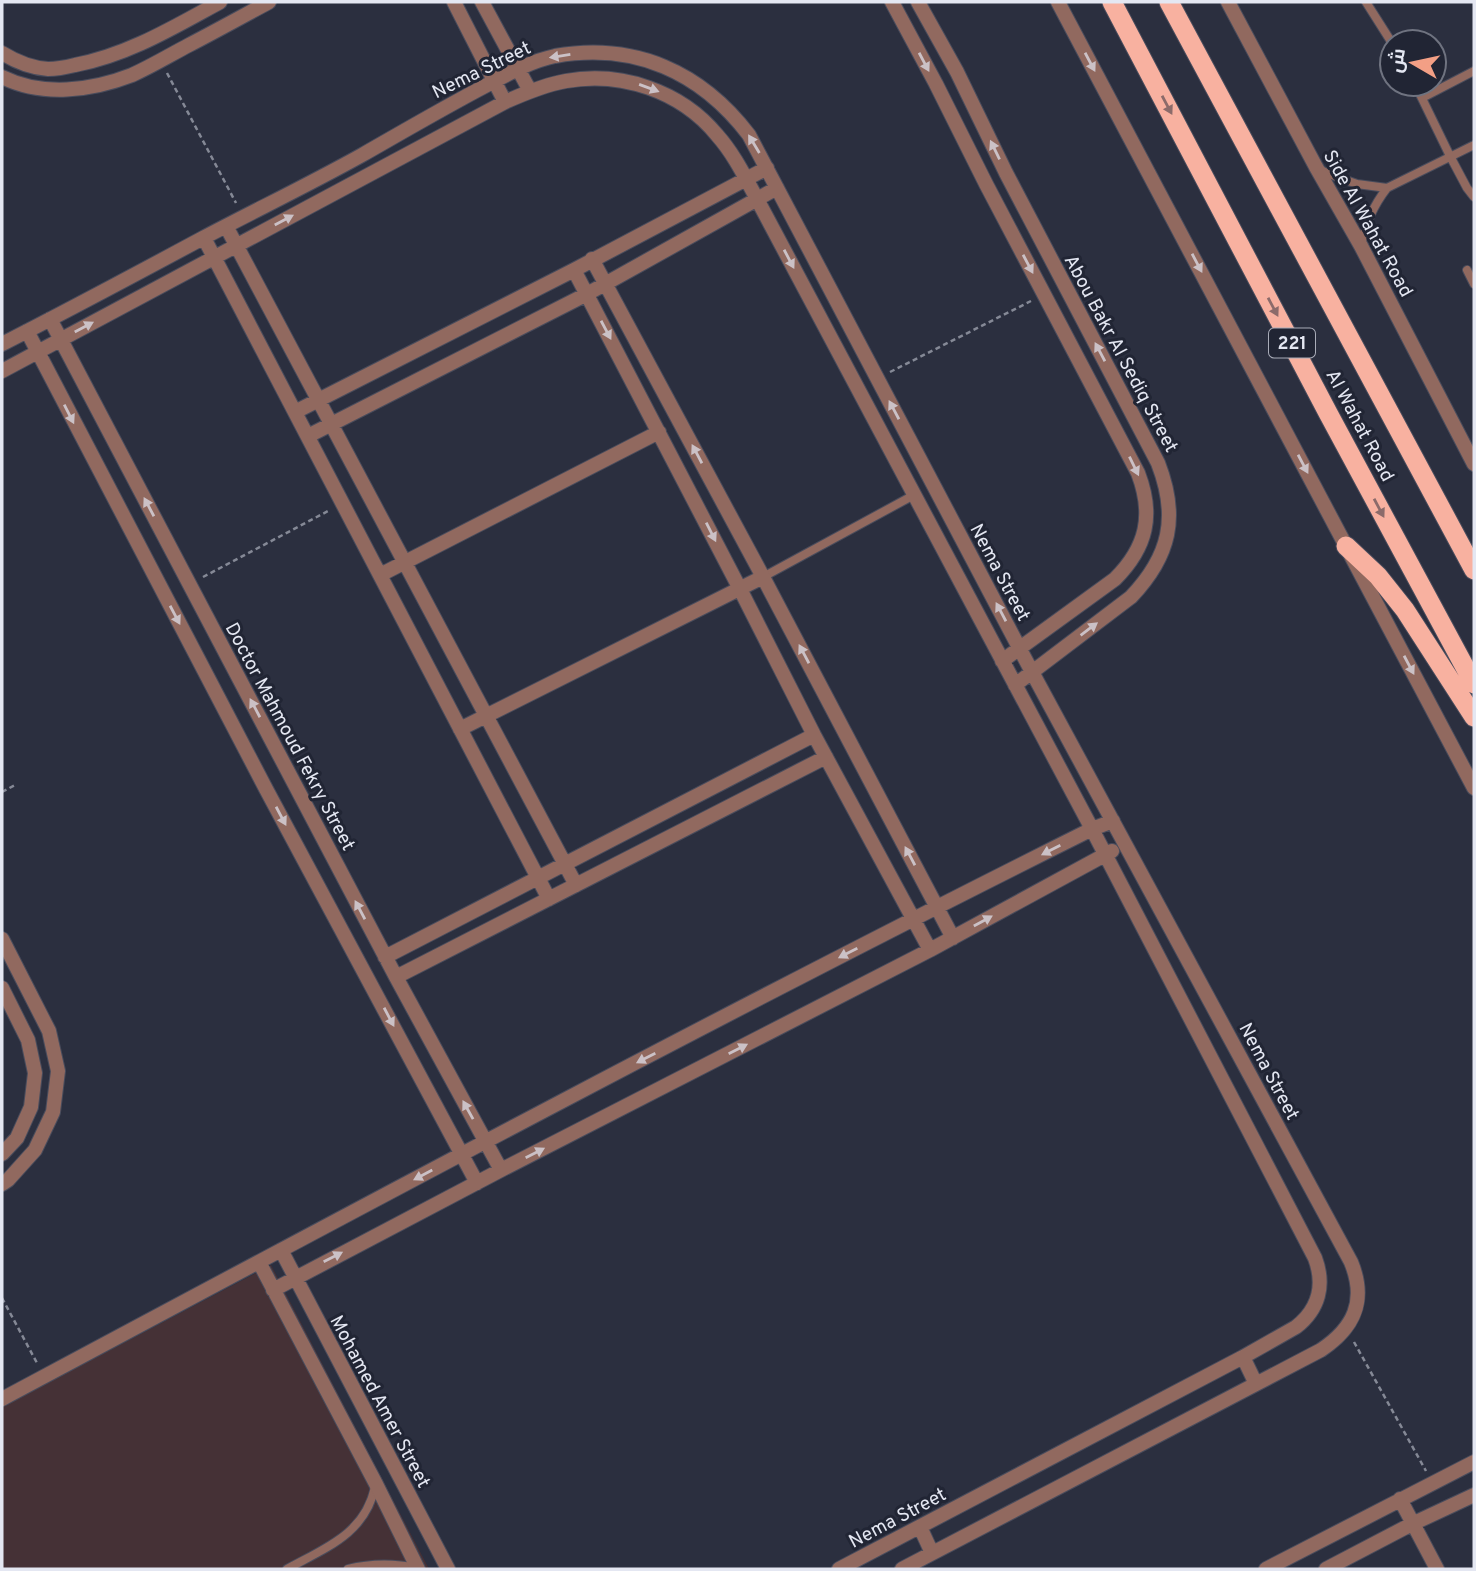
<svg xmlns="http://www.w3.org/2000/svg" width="1476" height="1571" viewBox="0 0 1476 1571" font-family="Overpass,Cairo,sans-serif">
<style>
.commercial{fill:#453136}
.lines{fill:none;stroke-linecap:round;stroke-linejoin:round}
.service-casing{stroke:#494c5c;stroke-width:10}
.minor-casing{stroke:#494c5c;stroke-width:16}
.tertiary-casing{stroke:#494c5c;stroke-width:16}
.trunk-casing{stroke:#494c5c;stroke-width:21}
.path{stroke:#858996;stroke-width:2.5;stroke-dasharray:5 3.5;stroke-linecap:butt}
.service{stroke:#91695f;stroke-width:8}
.minor{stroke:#91695f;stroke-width:14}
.tertiary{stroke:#91695f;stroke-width:14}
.trunk{stroke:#f8b1a0;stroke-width:19}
.oneway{fill:#cbc1c6}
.oneway2{fill:#8c6b6a}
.labels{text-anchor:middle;stroke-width:6;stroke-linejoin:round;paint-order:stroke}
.shield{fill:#212534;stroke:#aaadb9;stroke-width:2}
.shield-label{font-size:18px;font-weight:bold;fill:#e4e7f2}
.street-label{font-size:19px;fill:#e4e7f2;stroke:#212534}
</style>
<rect width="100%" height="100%" fill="#2b2f3f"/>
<path class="commercial" d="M271 1265 429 1569H2V1407Z"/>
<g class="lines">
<g class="service-casing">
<path id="service" d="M1366 2 1392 43
M1415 84 1450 156 1467 188 1474 197
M1422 98 1474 71
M1319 169 1329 174 1357 184 1387 188 1474 145
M1361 246C1365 224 1373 206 1387 188
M1467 270 1474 284
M763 577 914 495
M287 1569C325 1548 365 1534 375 1487
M348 1569C372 1563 393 1563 417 1568"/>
</g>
<g class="minor-casing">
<path id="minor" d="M454 2 505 102
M482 2 530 91
M892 2 936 84 986 184 1138 473C1154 515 1147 547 1115 579L1002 661
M918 2 957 72 1006 173 1158 463C1179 517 1170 556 1131 597L1015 685
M2 53C15 61 32 68 48 69 57 69 67 67 75 65 128 55 174 27 220 2
M2 77C42 97 91 91 132 75 152 66 170 55 189 45 216 31 243 16 269 2
M226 226 576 885
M204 238 549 899
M592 259 763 577 953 938
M574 270 740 589 814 735 930 950
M50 319 396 977 501 1170
M27 331 266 789 477 1183
M2 344C69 310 136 274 203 238 256 210 310 184 362 155 404 131 445 107 487 85 508 74 531 61 555 56 635 42 701 72 749 135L1032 672 1351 1262C1367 1301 1354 1328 1321 1350L902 1569
M2 371 505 102C525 93 544 85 566 81 621 71 681 91 717 135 734 154 745 177 757 199L1092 829 1315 1258C1325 1285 1319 1309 1296 1327L1243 1357 839 1569
M295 412 574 270 767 168
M308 436 587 294 777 188
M380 575 659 432
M460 729 763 577
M2 939 49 1031 58 1071 53 1112 35 1150 8 1180 2 1184
M385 957 814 735
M396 977 826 757
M2 988 28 1040 35 1073 31 1107 17 1138 2 1154
M281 1250 448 1569
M259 1262 376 1484 418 1569
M273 1290 501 1170 930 950 1112 851
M1243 1357 1256 1384
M2 1399C363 1206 725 1012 1092 829L1113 821
M1400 1499 1437 1569
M920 1527 932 1553
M1266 1569 1474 1462
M1326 1569 1412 1524 1474 1495"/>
</g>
<g class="tertiary-casing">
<path id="tertiary" d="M1058 2 1474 788
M1228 2 1316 167 1361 246 1474 464"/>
</g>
<g class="trunk-casing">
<path id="trunk" d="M1112 2 1328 413 1474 684
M1169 2 1474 570
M1346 546 1378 576 1405 610 1474 717"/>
</g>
<path class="path" d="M167 73 236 203
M890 372 1031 301
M203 577 330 510
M2 792 17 784
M2 1298 37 1363
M1354 1342 1426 1471"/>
<use href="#service" class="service"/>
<use href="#minor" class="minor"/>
<use href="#tertiary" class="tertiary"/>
<use href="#trunk" class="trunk"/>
</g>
<defs><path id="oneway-solid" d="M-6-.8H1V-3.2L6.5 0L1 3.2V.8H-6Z" transform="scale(1.75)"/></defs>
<g class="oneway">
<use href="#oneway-solid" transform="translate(560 56) rotate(171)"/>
<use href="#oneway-solid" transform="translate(924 62) rotate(62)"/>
<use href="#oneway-solid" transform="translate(1090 62) rotate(62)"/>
<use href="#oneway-solid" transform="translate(649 88) rotate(20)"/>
<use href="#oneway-solid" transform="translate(754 144) rotate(-121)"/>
<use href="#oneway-solid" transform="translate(995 150) rotate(-116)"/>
<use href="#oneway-solid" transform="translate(284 220) rotate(-28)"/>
<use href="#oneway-solid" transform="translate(789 259) rotate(62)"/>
<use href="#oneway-solid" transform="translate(1197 263) rotate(62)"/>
<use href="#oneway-solid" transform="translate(1028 264) rotate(62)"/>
<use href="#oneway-solid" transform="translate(84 327) rotate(-28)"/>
<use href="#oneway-solid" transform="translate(606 330) rotate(62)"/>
<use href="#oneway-solid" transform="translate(1100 352) rotate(-118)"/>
<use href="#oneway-solid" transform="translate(894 410) rotate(-118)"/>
<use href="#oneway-solid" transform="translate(69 414) rotate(63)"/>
<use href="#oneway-solid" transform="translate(697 454) rotate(-118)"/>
<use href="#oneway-solid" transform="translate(1303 464) rotate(62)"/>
<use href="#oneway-solid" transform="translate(1134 466) rotate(64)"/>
<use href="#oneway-solid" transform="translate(149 507) rotate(-118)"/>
<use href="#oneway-solid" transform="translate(711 532) rotate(63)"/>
<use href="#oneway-solid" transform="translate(1001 612) rotate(-118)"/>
<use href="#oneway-solid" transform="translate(175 615) rotate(62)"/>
<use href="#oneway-solid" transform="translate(1089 629) rotate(-37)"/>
<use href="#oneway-solid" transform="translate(804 654) rotate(-118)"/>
<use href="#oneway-solid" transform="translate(1409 665) rotate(62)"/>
<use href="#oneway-solid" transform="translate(255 708) rotate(-118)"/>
<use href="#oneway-solid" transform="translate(281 816) rotate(62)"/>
<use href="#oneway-solid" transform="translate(1051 850) rotate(153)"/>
<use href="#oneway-solid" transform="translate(910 856) rotate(-118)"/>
<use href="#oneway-solid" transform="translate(360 910) rotate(-118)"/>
<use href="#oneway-solid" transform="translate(983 921) rotate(-29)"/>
<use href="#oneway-solid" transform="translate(848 953) rotate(153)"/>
<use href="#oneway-solid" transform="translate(389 1017) rotate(62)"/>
<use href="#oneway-solid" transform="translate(738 1049) rotate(-27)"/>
<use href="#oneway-solid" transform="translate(646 1058) rotate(153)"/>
<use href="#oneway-solid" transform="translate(468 1110) rotate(-119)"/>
<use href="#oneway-solid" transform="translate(535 1153) rotate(-27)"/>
<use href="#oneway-solid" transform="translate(423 1175) rotate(152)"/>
<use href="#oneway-solid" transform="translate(333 1257) rotate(-27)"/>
</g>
<g class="oneway2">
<use href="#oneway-solid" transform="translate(1167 105) rotate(62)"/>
<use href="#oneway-solid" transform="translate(1273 307) rotate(62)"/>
<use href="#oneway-solid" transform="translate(1379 508) rotate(62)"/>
</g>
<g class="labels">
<rect class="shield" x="1269" y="328.5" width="46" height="29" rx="5"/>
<g class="shield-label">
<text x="1292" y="349">221</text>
</g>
<g class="street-label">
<text transform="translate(481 69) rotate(-26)" y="7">Nema Street</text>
<text transform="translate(1369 223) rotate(61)" y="7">Side Al Wahat Road</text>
<text transform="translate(1122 353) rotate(62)" y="7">Abou Bakr Al Sediq Street</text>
<text transform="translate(1361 425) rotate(62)" y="7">Al Wahat Road</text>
<text transform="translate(1001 572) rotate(62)" y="7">Nema Street</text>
<text transform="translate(291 736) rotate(62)" y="7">Doctor Mahmoud Fekry Street</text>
<text transform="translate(1270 1071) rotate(62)" y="7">Nema Street</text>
<text transform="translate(381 1401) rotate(62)" y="7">Mohamed Amer Street</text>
<text transform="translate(897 1517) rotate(-28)" y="7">Nema Street</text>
</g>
</g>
<rect width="1476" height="1571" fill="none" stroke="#e4e7f2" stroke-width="7"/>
<g transform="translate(1413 63) rotate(279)"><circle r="33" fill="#212534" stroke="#6f7380" stroke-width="2"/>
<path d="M0-5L12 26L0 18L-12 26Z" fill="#f39f85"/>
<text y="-10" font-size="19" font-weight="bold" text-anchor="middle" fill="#e4e7f2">ش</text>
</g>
</svg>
